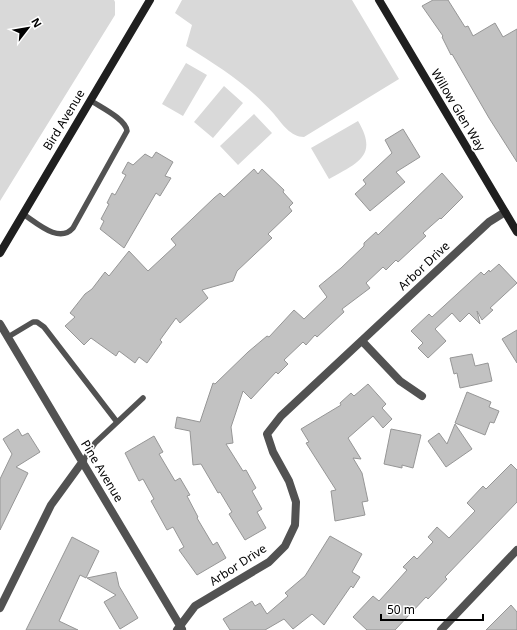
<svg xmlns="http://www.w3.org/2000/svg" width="517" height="630" viewBox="0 0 517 630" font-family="'Noto Sans',sans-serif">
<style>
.green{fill:#d9d9d9}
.building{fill:#c2c2c2;stroke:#969696}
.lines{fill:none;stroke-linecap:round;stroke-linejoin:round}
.lane{stroke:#525252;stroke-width:5.5}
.street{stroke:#525252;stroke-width:8}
.secondary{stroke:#1f1f1f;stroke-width:8}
.labels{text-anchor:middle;stroke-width:3.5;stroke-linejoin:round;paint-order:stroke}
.street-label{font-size:12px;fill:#000;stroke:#fff}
</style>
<rect width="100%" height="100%" fill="#fff"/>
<path class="green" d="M0 0H114L115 2V15L0 201Z
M182 0H352L399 79 304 137C291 137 282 124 274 114 246 83 221 68 186 46L192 25 175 13Z
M186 63 207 75 183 116 162 104Z
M224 86 243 103 213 138 194 122Z
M254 114 272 133 238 165 220 146Z
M358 121C379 156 357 163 329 179L311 148Z"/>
<path class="building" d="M433 0H448L465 27 468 26 473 36 495 23 503 37 517 29V162L489 118 452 54 451 55 442 37 443 36 422 6Z
M403 129 420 157 396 172 405 182 370 211 355 194 366 184 363 180 392 153 385 140Z
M156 152 173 162 165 176 171 178 160 196 156 193 124 248 100 229 104 221 101 219 109 204 107 203 112 193 115 195 126 175 122 173 128 162 133 165 145 154 152 158Z
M254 169 258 174 262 169 284 190 283 192 293 203 289 207 292 211 268 234 272 238 237 271 233 281 202 290 208 298 180 323 176 318 160 340 162 342 147 363 139 357 135 363 119 351 116 356 91 338 84 345 65 326 75 317 70 313 85 294 92 289 105 272 109 276 129 251 148 271 176 245 171 239 214 198 220 193 224 197Z
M442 173 463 197 441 219 440 218 423 233 426 236 398 262 396 260 386 270 383 267 366 283 370 288 342 309 344 312 317 337 315 335 306 345 303 342 284 360 288 364 278 374 276 372 251 399 243 391 231 427 233 443 226 444 243 471 246 470 256 488 252 491 262 509 257 512 266 528 245 540 229 514 232 512 220 492 218 493 201 464 193 465 190 431 175 428 177 417 200 422 213 383 215 384 248 352 267 336 269 337 294 310 304 319 327 297 319 286 341 268 364 246V243L376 232 378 235Z
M499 264 517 283 490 308 493 310 482 320 477 311 480 324 469 313 460 322 452 313 435 329 446 341 428 358 418 348 423 343 411 331 429 314 432 317 481 272 484 275 489 270 490 272Z
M517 330V363L502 339Z
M472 354 475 366 488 363 492 381 460 388 457 373 454 374 450 358Z
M368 384 386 404 382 408 392 419 383 428 373 416 348 438 361 459 353 458 362 473 368 501 362 502 365 515 335 521 331 491 336 490 306 443 309 442 301 429 341 405 340 403 351 393 354 396Z
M467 392 491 402 489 407 499 411 494 423 490 422 485 435 455 423Z
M455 424 472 449 446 467 428 441 439 433 447 444Z
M18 429 22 436 28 433 40 452 16 467 28 473 0 530V479L12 454 3 439Z
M391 429 421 435 413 468 402 465V468L384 464Z
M154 436 163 452 159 454 175 481 180 478 190 495 187 496 198 517 197 518 213 545 217 542 226 558 197 575 179 550 184 547 173 527 167 530 151 501 154 499 143 479 139 481 125 453Z
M511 464 517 470V502L445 577 447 579 428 599 426 597 395 630H367L353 617 373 596 379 601 390 589 407 570 403 567 414 556 417 559 433 542 428 537 437 527 449 538 475 511 467 503 483 486 486 489Z
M330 536 362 554 352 572 360 577 353 588 351 586 324 625 312 614 293 629 284 619 265 630H230L223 619 252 601 255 606 260 603 267 614 288 596 285 593 305 576Z
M72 537 99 551 86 578 80 575 59 621 78 630H26Z
M116 572 119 586 138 618 120 629 104 602 116 595 87 578Z
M511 605 517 612V630H486Z"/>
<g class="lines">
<path class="lane" d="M23 214C37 223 59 244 73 228L127 131C126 119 100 107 90 100
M8 337 33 322H37L44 327 117 422
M83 461 95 443 143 398"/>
<path class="street" d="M0 324 182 629
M362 341 400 381 422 396
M0 608 51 505 83 461
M177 630 195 606 269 562 285 546 295 525 296 502 289 481 273 452 267 434 281 416 489 222 505 212
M441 630 517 550"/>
<path class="secondary" d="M379 0 517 232
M0 253 150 0"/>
</g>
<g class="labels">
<g class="street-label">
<text transform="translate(458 110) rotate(59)" y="4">Willow Glen Way</text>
<text transform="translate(64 120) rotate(-59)" y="4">Bird Avenue</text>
<text transform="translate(424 266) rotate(-43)" y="4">Arbor Drive</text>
<text transform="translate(102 471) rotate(59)" y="4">Pine Avenue</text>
<text transform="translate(238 565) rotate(-33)" y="4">Arbor Drive</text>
</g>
</g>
<g transform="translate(28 28) rotate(59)" stroke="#ffffff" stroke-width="3" paint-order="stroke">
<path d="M0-3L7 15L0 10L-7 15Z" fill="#000000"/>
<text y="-6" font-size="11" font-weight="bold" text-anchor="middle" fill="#000000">N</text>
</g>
<path d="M381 614v6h102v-6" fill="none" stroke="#000000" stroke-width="2"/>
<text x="387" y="614" font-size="12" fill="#000000" stroke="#ffffff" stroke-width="3" paint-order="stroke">50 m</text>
</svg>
